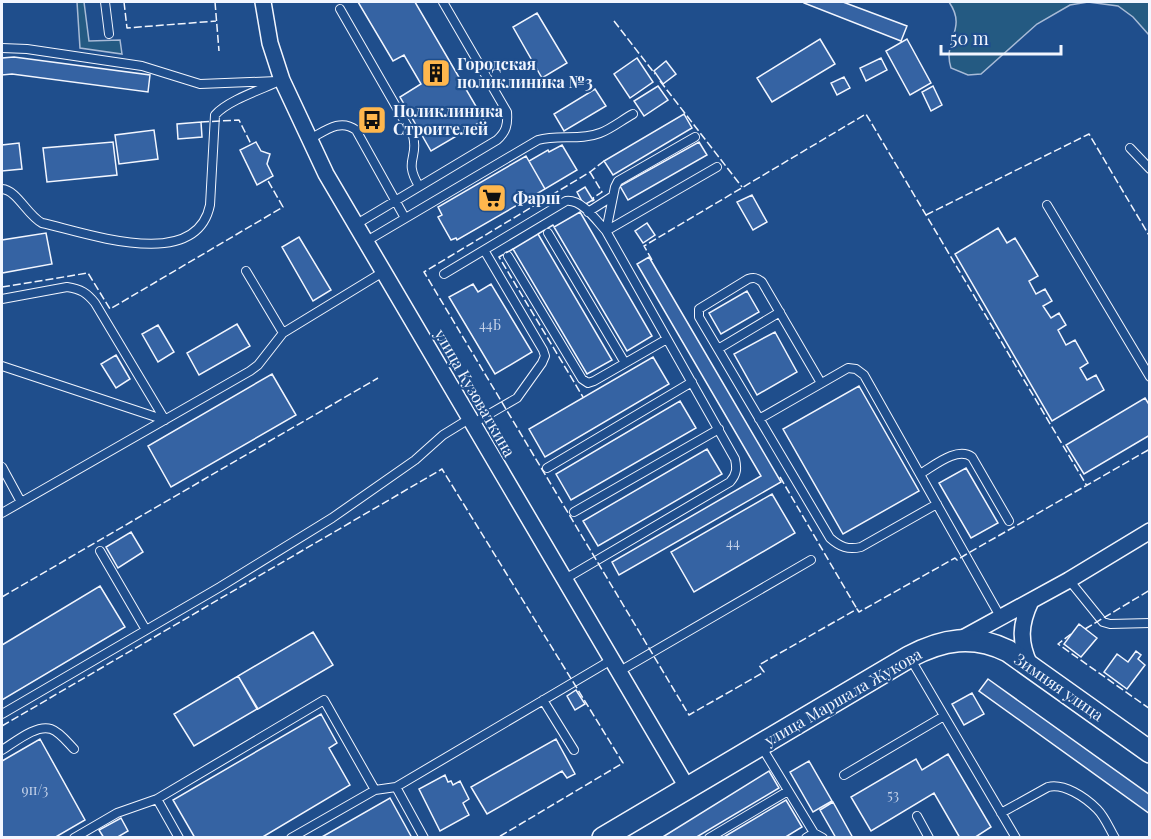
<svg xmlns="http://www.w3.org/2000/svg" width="1151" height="839" viewBox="0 0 1151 839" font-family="'Playfair Display',serif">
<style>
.green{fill:#245a82;stroke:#a8bbd7;stroke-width:1.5}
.building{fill:#3563a3;stroke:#f2f6ff;stroke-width:1.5}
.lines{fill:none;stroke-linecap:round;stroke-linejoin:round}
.service-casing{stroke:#f2f6ff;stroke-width:10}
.minor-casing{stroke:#f2f6ff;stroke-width:18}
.secondary-casing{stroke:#f2f6ff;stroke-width:24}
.service{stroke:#1f4e8c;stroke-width:8}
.minor{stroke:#1f4e8c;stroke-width:15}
.secondary{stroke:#1f4e8c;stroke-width:21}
.fence{stroke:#f2f6ff;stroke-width:1.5;stroke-dasharray:8 3;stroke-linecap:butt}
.labels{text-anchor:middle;stroke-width:4.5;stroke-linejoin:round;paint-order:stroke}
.number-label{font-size:14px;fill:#c3d1e8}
.poi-label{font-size:16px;font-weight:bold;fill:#f2f6ff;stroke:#1f4e8c;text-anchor:start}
.street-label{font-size:16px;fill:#f2f6ff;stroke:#1f4e8c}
</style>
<rect width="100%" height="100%" fill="#1f4e8c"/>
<path class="green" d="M77 2H84L89 41 120 40 122 54 80 48Z
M949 2H1149V35L1133 17 1118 6 1088 2 1070 5 1037 24 981 74 968 75 951 68C942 41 968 29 949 2Z"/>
<path class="building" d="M358 2H415L484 120 431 151 400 97 421 84 404 55 393 61Z
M804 2H843L907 26 901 41 804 3Z
M537 13 567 63 542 78 513 27Z
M820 39 835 64 772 102 757 78Z
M907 39 931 83 910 95 886 51Z
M14 57 150 75 148 92 12 74 2 75V58Z
M637 58 653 82 630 98 614 74Z
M881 58 887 70 866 81 860 68Z
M666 61 676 74 663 84 654 71Z
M844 77 850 88 837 95 831 83Z
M658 86 668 100 644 116 634 101Z
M933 86 942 105 931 111 922 92Z
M595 89 606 106 564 131 554 114Z
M370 110 379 126 373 129 364 114Z
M684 114 692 128 613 175 604 161Z
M201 122 202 137 178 139 177 124Z
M154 130 158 159 119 164 115 135Z
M113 142 117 175 47 182 43 148Z
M256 142 261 151 270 154 267 164 273 176 257 185 240 150Z
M699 142 707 155 628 200 620 186Z
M19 143 22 169 2 171V145Z
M562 145 577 170 545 189 529 161 548 150 549 152Z
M526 156 545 189 457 240 456 238 451 240 438 217 442 215 438 207Z
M585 187 593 200 584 205 577 192Z
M752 195 767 222 753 230 737 202Z
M580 212 652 336 627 351 554 227Z
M647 223 655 235 643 243 635 231Z
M998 228 1007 243 1015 238 1038 276 1029 281 1036 294 1045 289 1052 301 1043 306 1051 318 1059 313 1066 325 1058 330 1066 345 1075 340 1088 363 1080 368 1087 380 1096 375 1104 390 1052 421 955 254Z
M46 233 52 264 2 273V240Z
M538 234 612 360 587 374 513 249Z
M299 237 331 290 313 301 282 247Z
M649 257 781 482 619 575 612 562 761 476 637 264Z
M473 284 478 292 491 284 532 352 495 374 449 297Z
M747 291 759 312 721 334 709 313Z
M237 324 250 346 199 375 187 353Z
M158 325 174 352 158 362 142 334Z
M775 332 797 372 757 395 734 354Z
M116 355 130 379 116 388 101 364Z
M653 357 669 384 545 457 529 429Z
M272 374 296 415 171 487 148 446Z
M859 386 919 491 843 534 783 429Z
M1145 398 1150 406V435L1084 474 1066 445Z
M680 401 696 428 571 500 556 474Z
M707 449 722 474 598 546 583 521Z
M966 468 998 523 971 538 939 483Z
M772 494 795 533 694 592 671 552Z
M131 532 143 552 118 568 106 547Z
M100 586 125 627 2 700V645Z
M1079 624 1097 638 1081 657 1064 644Z
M313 632 333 665 258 709 238 676Z
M1136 651 1141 655 1138 659 1145 665 1127 689 1104 672 1117 654 1128 662Z
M238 676 257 709 194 746 174 714Z
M988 679 1150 795V814L979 691Z
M576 690 585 704 575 710 567 696Z
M972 693 984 714 964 725 952 704Z
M321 714 337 743 329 748 350 785 261 838H195L173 800Z
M40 739 85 820 54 838H2V761Z
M556 739 575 774 567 778 562 771 487 814 471 787Z
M948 754 991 827 974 838H960L934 793 871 831 851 797 916 759 922 770Z
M809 761 832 801 813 812 790 772Z
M769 771 779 788 695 838H661Z
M445 775 448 782 451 781 453 785 460 781 469 799 463 803 469 815 440 831 419 789Z
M390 798 412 838H320Z
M786 800 802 827 784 838H722Z
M833 802 853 838H836L820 810Z
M121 818 128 831 116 838H104L99 830Z"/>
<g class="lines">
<g class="service-casing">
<path id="service" d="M105 2 109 34
M340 9 413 136C419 158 403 160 419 186
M2 48 27 49 142 66 200 84 277 81
M310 139C325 131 340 118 356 130L405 218
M1130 148 1150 169
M2 189C17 190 27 215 42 223 87 233 196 273 210 205L215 115C228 100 263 89 282 80
M1047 205 1150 377
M588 212 613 196
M355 225 497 140C506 132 508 125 507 112L443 2
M548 233 625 363
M365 242 538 140C558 134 580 141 600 133 611 129 622 120 633 114
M508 256 582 379 588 383 594 381 667 339
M246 271 283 333
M444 274 566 201C582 199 596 220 606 231L717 167
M2 299 67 287C81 289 87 293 95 303L165 420
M718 349 780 312
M2 366 165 420
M821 383 762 282C757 278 754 277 748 279L699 309V317L830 538C840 547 848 550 861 547L937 504
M759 419 848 368 856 369 864 375 1001 618
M472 424 517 398 542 363 545 356 543 350 484 250
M2 467 21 502
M547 468 692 382
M920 474C934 466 957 446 972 457L1009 521
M574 512 719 429
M2 513 250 371 258 365 283 333 383 272
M100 551 146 630
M565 579 730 482C737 474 737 468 735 459L606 231 615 187 618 181 695 137
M1069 580 1103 622 1110 624 1150 623
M910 658 1016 838
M620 671 811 560
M543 700 574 750
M2 714 220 587 332 518 415 460 443 435 469 419
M761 746 814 833 823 838
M2 750C14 743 36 724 51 729 60 732 68 743 74 749
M844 775 944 716
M396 787 424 838
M157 799 179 838
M1001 813 1048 787C1064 783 1085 797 1097 809 1105 817 1109 828 1115 838
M917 816 929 838
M74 838 117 813 157 799 324 700 375 790
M291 838 375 790 396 787 613 659
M709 838 788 791
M806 838 814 833"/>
</g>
<g class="minor-casing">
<path id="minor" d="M263 2 270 43 282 80 326 174 688 789
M961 639 1069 580 1150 531
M1030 665C1019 642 1020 624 1031 601"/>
</g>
<g class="secondary-casing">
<path id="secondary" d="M603 838 909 657C943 639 973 634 1008 651L1150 752"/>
</g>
<use href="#service" class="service"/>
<use href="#minor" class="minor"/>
<use href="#secondary" class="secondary"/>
<path class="fence" d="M124 2 127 28 216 21
M215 2 219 51
M614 21 655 74
M660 81 742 187
M201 122 239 120 251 144
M604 161 590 172 424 272 689 715 764 672 759 665 857 609 859 612 955 558 957 560 965 555 1150 449
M590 172 602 192 593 198 594 200 592 201
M926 215 1089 134 1150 237
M538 234 553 225 554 227
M513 249 499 257 583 397
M652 260 644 246 866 114 1087 486
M2 287 88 273 110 309 283 207 267 179
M780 477 857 609
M2 597 378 378
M1085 629 1150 590
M1071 634 1058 644 1150 709
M2 726 442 469 623 763 497 838"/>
</g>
<defs>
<g id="building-square" transform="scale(1.5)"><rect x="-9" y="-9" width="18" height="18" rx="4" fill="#ffb74d" stroke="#1f4e8c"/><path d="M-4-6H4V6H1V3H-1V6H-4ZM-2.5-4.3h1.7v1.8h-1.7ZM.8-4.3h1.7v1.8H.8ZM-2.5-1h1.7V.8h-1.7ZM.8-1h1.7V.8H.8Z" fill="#111"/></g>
<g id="bus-square" transform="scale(1.5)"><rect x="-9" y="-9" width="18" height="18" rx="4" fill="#ffb74d" stroke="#1f4e8c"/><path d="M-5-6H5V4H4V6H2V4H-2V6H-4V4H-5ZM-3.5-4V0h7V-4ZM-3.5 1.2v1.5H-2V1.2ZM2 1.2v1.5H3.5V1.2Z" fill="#111"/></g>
<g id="supermarket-square" transform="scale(1.5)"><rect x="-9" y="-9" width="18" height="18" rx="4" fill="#ffb74d" stroke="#1f4e8c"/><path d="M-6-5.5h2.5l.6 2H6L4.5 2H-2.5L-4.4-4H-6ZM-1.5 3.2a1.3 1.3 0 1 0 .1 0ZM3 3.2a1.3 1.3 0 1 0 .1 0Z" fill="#111"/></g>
</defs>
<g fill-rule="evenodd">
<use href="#building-square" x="436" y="73"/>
<use href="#bus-square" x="372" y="120"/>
<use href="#supermarket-square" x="492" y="198"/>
</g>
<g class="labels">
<g class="number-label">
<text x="490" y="330">44Б</text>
<text x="733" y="548">44</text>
<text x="35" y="795">9п/3</text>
<text x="893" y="800">53</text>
</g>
<g class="poi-label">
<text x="457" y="70">Городская<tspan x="457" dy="18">поликлиника №3</tspan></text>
<text x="393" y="117">Поликлиника<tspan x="393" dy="18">Строителей</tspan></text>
<text x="513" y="204">Фарш</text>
</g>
<g class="street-label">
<text transform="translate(475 393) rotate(60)" y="6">улица Кузоваткина</text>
<text transform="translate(1059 687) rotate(35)" y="6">Зимняя улица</text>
<text transform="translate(843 697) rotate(-30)" y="6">улица Маршала Жукова</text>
</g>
</g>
<rect width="1151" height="839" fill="none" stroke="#f2f6ff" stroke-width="6"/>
<path d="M941 45v9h120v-9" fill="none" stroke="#f2f6ff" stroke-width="3"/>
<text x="950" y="45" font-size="18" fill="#f2f6ff" stroke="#1f4e8c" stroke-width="4.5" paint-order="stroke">50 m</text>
</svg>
